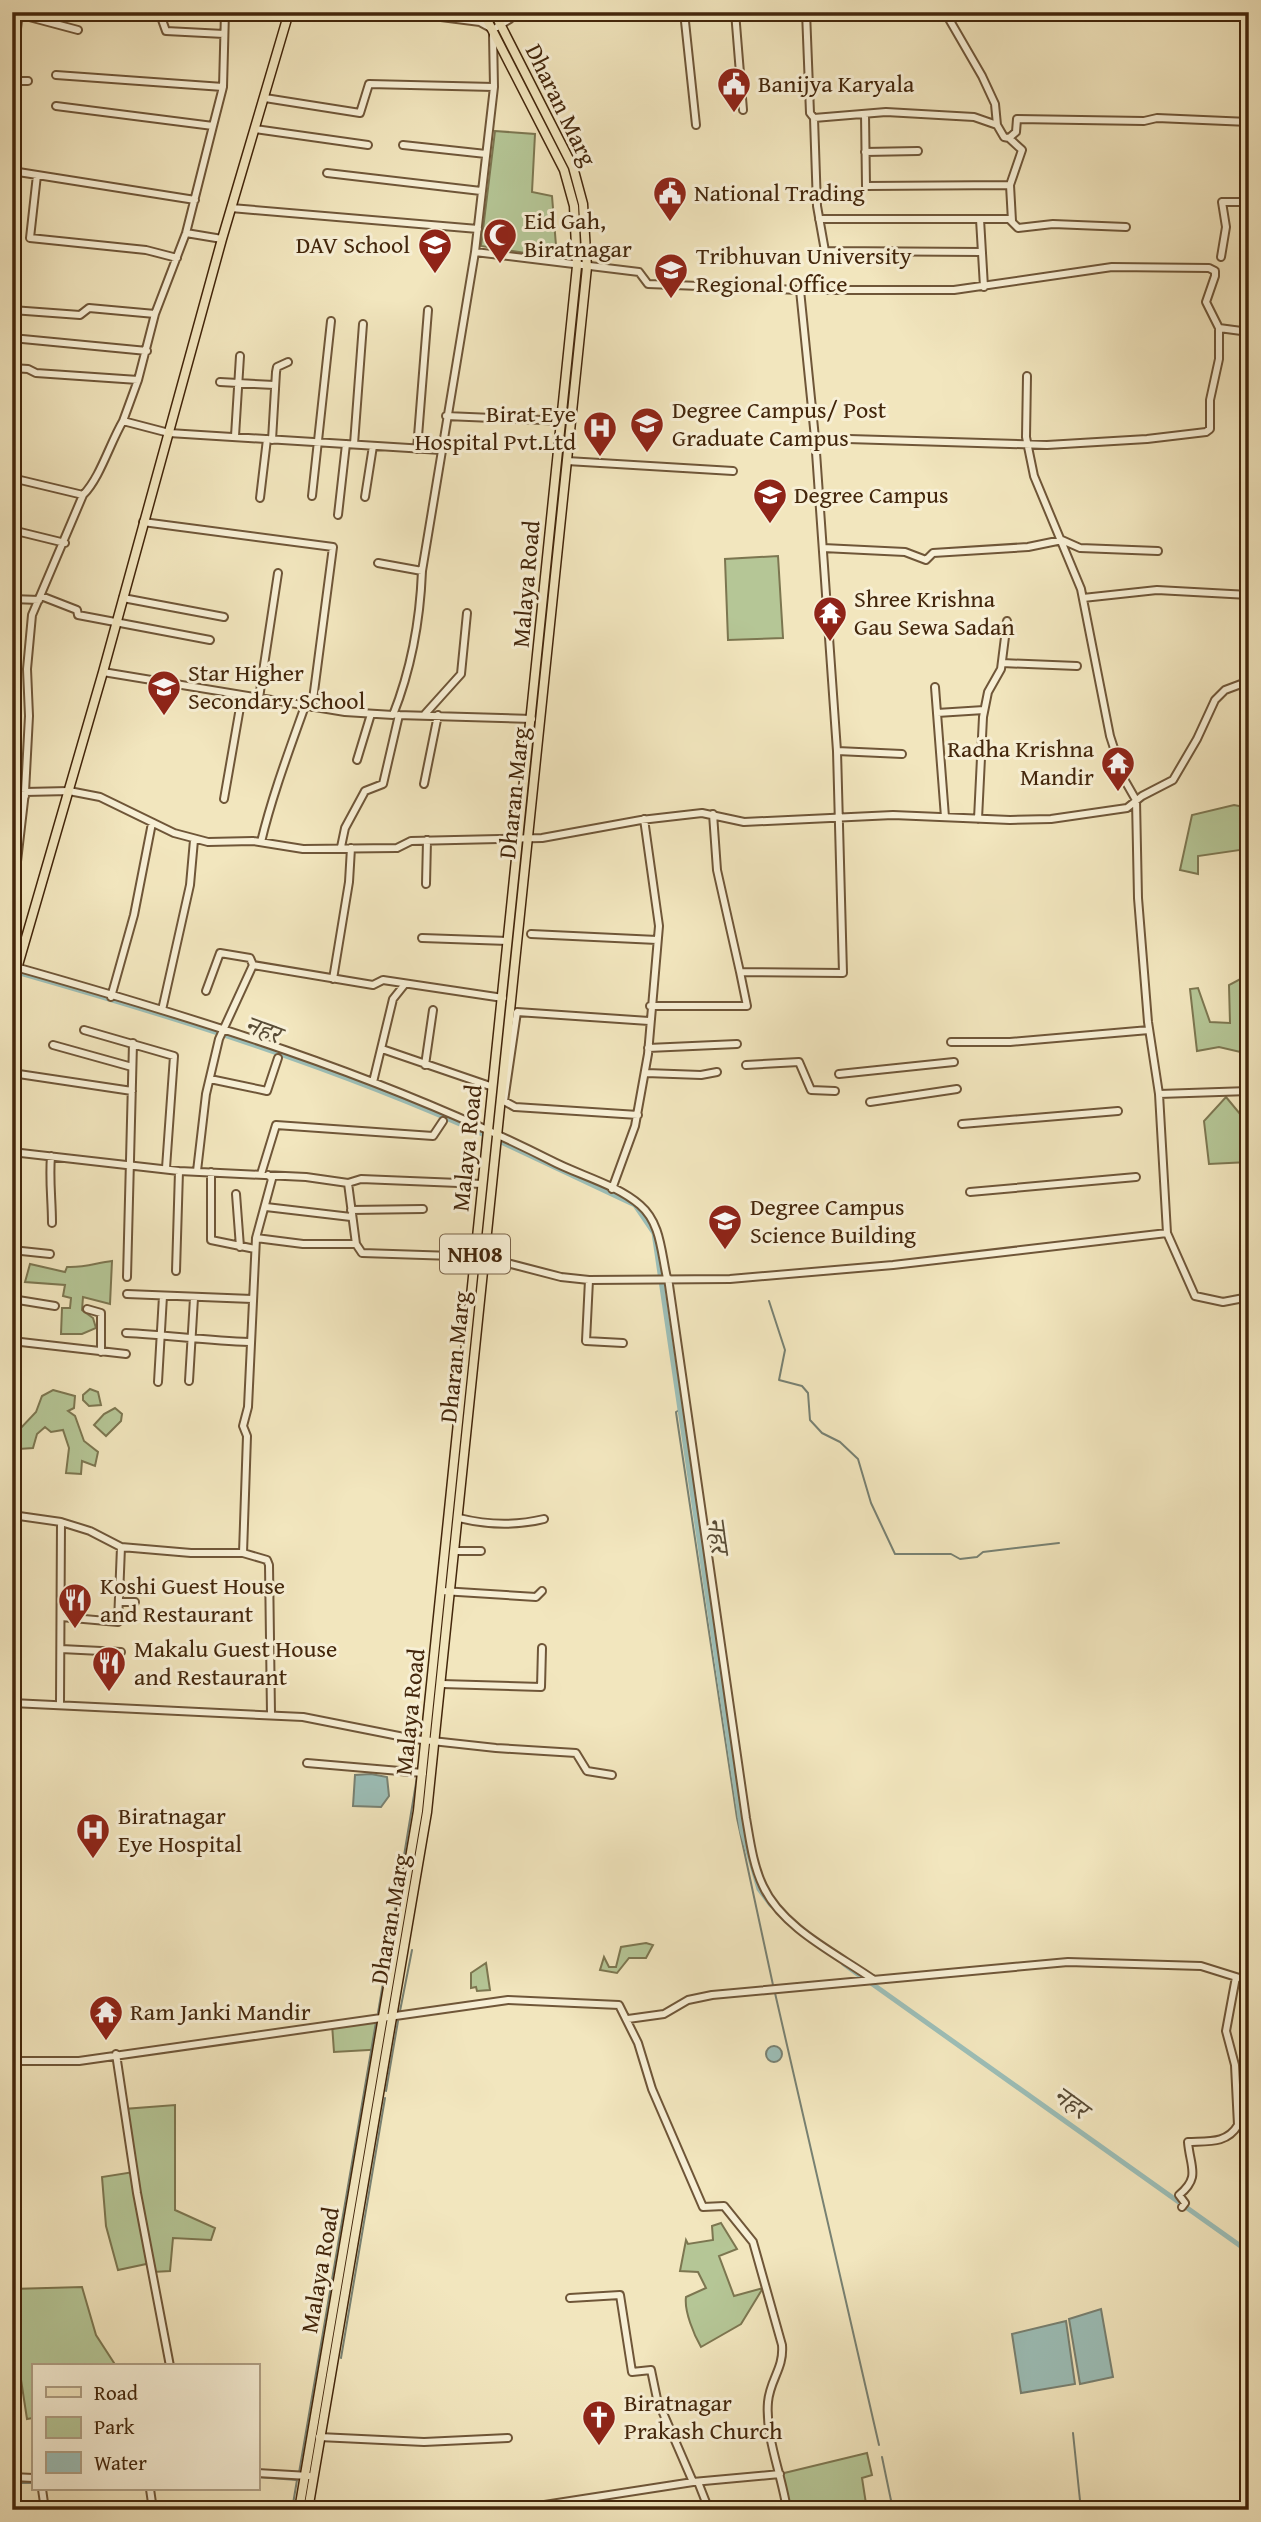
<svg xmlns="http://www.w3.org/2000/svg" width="1261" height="2522" viewBox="0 0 1261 2522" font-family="'Gentium Book Plus','Noto Serif Devanagari',serif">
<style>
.green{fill:#b5c696;stroke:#7c7650;stroke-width:2}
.water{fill:#9cbeb7;stroke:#788172;stroke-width:2}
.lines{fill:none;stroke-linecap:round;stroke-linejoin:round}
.stream{stroke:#788172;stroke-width:2}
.canal{stroke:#9cbeb7;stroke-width:5}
.minor-casing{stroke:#6f5638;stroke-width:10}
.major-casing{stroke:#43260b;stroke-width:11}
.minor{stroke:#f7efd5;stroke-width:6}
.major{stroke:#f2e6be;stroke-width:8}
.labels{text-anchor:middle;stroke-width:6;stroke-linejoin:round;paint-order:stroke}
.shield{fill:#f7efd5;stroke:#796248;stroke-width:2}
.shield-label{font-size:23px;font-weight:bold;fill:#43260b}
.poi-label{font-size:24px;fill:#43260b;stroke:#f7efd5;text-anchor:start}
.street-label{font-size:24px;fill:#43260b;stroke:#f7efd5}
.water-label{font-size:26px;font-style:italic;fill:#594c36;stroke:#f7efd5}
</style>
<rect width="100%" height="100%" fill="#f2e6be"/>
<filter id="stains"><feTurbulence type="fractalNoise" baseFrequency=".00286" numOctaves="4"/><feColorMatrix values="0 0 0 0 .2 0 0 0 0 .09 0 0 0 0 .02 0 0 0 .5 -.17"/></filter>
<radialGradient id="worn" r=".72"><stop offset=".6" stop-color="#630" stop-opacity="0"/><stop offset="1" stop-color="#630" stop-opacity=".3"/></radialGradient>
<path class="green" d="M495 131 535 134 532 192 552 196 557 258 481 246Z
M778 556 783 638 728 640 725 559Z
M1234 805 1249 808 1247 849 1198 856V874L1180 870 1192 815Z
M1246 976 1249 979V1054L1219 1047 1197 1051 1190 989 1198 988 1210 1022 1230 1023 1229 985Z
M1226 1097 1240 1114 1249 1113V1162L1209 1164 1204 1121Z
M112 1261 110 1304 83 1297 82 1310 93 1318 96 1328 82 1334H61L62 1308H70L71 1298 63 1296 65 1285 25 1282 30 1264 65 1272 67 1267C84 1268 96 1263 112 1261Z
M90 1389 98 1392 101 1405 89 1406 83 1400V1395Z
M53 1390 75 1396 74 1408 68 1411 75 1416 84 1441 98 1452 95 1466 82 1461 81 1474 66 1473 69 1448 63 1430 51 1432 45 1427 37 1434 33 1448 19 1449 17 1432 36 1412 42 1396Z
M115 1408 122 1414 121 1421 106 1436 94 1425 104 1414Z
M646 1943 653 1945 646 1958H629L617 1973 600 1970 604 1957 609 1967H616L621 1947Z
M486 1963 490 1990 477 1991 476 1987 471 1988V1973Z
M392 2016 386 2049 334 2052 332 2024Z
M175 2105V2210L215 2228 211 2240 173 2238 170 2271 153 2272 151 2263 118 2270 106 2226 102 2177 134 2172 124 2109Z
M721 2223 737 2249 719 2256 734 2296 763 2288 741 2324 701 2347C694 2335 684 2311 686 2297L706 2288 698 2272 680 2271 686 2240 688 2244 713 2240 712 2226Z
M82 2287 96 2335 116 2366H33V2418L27 2419 12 2321V2289Z
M867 2453 872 2475 862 2478 867 2510H787L780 2474Z"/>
<path class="water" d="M371 1774 387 1777 389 1796 381 1807 353 1806 355 1775Z
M766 2054a8 8 0 1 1 16 0a8 8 0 1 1-16 0Z
M1101 2309 1113 2377 1080 2384 1069 2319Z
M1066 2321 1075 2384 1021 2393 1012 2334Z"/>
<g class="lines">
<path class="stream" d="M481 1161 483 1134
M769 1301 785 1350 779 1380 802 1386 808 1393 810 1420 822 1433 840 1442 858 1459 871 1503 895 1554H951L960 1559 977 1557 983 1552 1059 1543
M681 1409 676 1412 677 1419 737 1818 773 1985
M447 1491 453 1437
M422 1731 439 1573
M418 1770 421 1748
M775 1993 879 2445
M400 2011 412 1950
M378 2013 417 1777
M386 2091 398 2021
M341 2358 385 2098
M1073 2433 1081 2510
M882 2457 893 2510
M299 2473 376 2022
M257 2477 297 2480 292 2510
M12 2483H33"/>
<path class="canal" d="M20 973C178 1018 337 1068 487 1136
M497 1140 635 1205 654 1233 742 1831 759 1889 771 1905
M844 1964 863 1978
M871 1983 1249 2252"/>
<g class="minor-casing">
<path id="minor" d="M402 12 480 22 491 28
M684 12 696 125
M735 12 743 110
M806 12 810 113 814 118 817 206 825 251 982 252
M949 12V19L982 76 995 104 997 125 1004 137 1009 138 1016 132 1017 119 1144 121 1157 118 1249 122
M18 14 78 30
M137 14 161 17 166 31 224 34
M497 27 510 19 512 12
M56 75 223 87
M12 81H28
M14 81V54L19 12
M265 98 360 113 369 84 494 87
M56 106 213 126
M865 114 866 186 1010 185 1012 221
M814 118 886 112 974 117 997 125
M255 129 368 145
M1009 138 1022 150 1010 185
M403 145 486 154
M865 152 918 151
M12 171 195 200
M327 173 481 191
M37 175 30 238 146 250 177 258
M231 208 478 229
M819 219H1009L1018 228 1053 224 1126 227
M980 219 984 287
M186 233 222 239
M475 252 494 87 493 35
M1221 257 1226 227 1222 202H1249
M12 310 80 315 89 308 155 314
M12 338 147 351
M12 368 28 369 36 373 138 380
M1027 376 1026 437 1034 476 1081 589 1110 736 1124 779 1136 800 1138 898 1148 1022 1159 1094 1167 1233 1195 1296 1223 1302 1249 1297
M220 382 274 385
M446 416 566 421
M123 421 138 380 155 314 186 233 213 126 223 87 225 12
M235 436 240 356
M815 438 1047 445 1147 439 1206 432 1210 429V400L1219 359V328
M272 440 276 372 277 367 288 362
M354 444 363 324
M417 449 428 310
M567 461 733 471
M12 478 83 495
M312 496 331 321
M365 497 373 446
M260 498 267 439
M338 515 346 444
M143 522 333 547 312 707
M12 530 65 543
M823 548 905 552 926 560 933 553 1028 547 1062 540 1080 548 1158 551
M378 563 422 571
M41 596 77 610 78 615 210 640
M123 598 224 617
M1083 598 1157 590 1249 595
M12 599 39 600
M1002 663 1077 666
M103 672 345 712 393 715C412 667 420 622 422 571L475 252 639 272 648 284 800 290H954L1112 267 1209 268 1215 271V276L1206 302 1219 328 1249 332
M935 687 945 817
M259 698 278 573
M937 713 984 710
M425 714 461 674 467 613
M397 715 532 719
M837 751 902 754
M357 760 371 714
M424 784 438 715
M25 792 69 791 100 797 174 833 208 842 253 841 303 849 397 848 411 841 542 838 641 820 702 813 744 822 893 815 1010 820 1051 819 1127 808 1142 796 1173 780 1197 739 1215 700 1225 690 1249 681
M12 795 25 796
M224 799 242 696
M713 814 717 870 740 972 843 973 837 751 815 438 800 290
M978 819 983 717 988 692 1001 669 1007 621
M261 842C272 796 289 751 305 706
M341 847 345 828 365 791 383 784 399 715
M426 884 427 840
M12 905 25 792 29 716 27 669 32 615 83 495C100 478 110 443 123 421L169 433 441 450
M531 934 657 940
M422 938 508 941
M12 966C196 1018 379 1074 550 1160 578 1175 616 1184 640 1205 661 1223 661 1252 667 1278
M333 979 349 882 351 848
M206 991 220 953 250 958 253 965
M111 997 134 915 152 823
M650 1006H747L740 972
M162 1010 190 885 194 840
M84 1030 174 1056 166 1168
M951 1042H1010L1149 1030
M53 1045 132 1067
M648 1048 737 1044
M382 1049 493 1087
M425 1065 433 1010
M746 1065 799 1062 811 1090 835 1091
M12 1073 132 1091
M646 1073 701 1075 717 1072
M839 1074 954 1062
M210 1079 267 1091 278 1058
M373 1082 393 999 405 984
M1159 1094 1249 1091
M870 1102 957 1089
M638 1115 515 1107 504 1101 517 1012 649 1021
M962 1124 1118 1111
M12 1152 179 1171 306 1177 348 1183 356 1244 362 1253 484 1257 561 1277 589 1280 730 1279 893 1265 1167 1233
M51 1156C49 1180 52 1200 52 1223
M197 1171 206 1094 219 1039 253 965 373 985 383 980 503 998
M211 1172V1240L255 1249
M261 1174 276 1125 433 1136 443 1121
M268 1175 272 1179 256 1238 248 1407 243 1426 247 1436 243 1553 267 1560 269 1565 271 1714
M348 1183 361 1179 483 1184
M612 1189 635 1126 648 1054 659 926 644 819
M970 1192 1136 1177
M236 1194 240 1247
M266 1207 351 1217
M351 1210 423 1209
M256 1238 303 1244H356
M12 1250 50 1254
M176 1271 179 1171
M127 1277 133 1043
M668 1278 746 1818C750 1841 753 1865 763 1886 782 1928 837 1954 874 1980
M589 1280 586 1341 623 1343
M127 1294 252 1299
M12 1299 55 1306
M87 1309 101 1313V1352
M126 1333C168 1335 208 1341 249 1342
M12 1341 126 1354
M189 1381 194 1298
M158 1382 163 1296
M12 1515 61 1522 90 1531 121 1547 191 1553H243
M459 1518C487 1525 515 1526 544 1519
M456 1551H481
M442 1591 536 1597 542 1591
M119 1602H135
M61 1617 118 1622 121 1547
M61 1649 121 1652
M442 1684 541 1687 542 1648
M12 1703 303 1717 414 1739 496 1748 576 1753 587 1771 612 1775
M60 1705 61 1522
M307 1763 423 1773
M628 2019 664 2014 688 2000 712 1995 1068 1962 1201 1966 1249 1981
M116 2054 137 2193 170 2366
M12 2061H79L508 2000 619 2005 638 2043 652 2089 703 2207 724 2206 753 2242 782 2345C784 2369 770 2379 768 2402 765 2437 782 2475 787 2510
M1182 2207 1185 2203 1179 2195C1201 2177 1190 2167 1188 2142 1208 2141 1227 2144 1238 2125L1235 2065 1226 2031 1236 1977
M570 2298 620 2295 632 2372 651 2370 657 2399 693 2482
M319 2437 424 2442 508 2438
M257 2473 309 2476
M12 2477 33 2478
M698 2482 709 2510
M42 2489 45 2510
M150 2489 153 2510
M462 2510 538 2506 693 2482 780 2474"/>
</g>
<g class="major-casing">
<path id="major" d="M12 986 103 672 222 239 289 12
M299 2510 418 1811 577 266 574 206 564 170 483 12
M308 2510 427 1812 587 267 583 204 573 167 494 12"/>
</g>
<use href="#minor" class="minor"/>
<use href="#major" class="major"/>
</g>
<defs>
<g id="civic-pin" transform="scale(1.75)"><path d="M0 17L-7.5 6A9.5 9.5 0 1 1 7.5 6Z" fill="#8f2418" stroke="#f7efd5"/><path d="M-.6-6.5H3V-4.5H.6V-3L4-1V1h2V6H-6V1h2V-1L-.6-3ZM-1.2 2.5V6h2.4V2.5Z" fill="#fff"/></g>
<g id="mosque-pin" transform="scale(1.75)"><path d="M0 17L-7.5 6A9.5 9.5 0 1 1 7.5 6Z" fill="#8f2418" stroke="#f7efd5"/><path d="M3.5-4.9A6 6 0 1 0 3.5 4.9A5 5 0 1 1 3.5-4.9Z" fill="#fff"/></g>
<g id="school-pin" transform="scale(1.75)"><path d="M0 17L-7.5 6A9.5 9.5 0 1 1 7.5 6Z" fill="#8f2418" stroke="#f7efd5"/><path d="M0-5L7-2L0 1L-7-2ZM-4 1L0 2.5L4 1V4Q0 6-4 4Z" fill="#fff"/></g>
<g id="university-pin" transform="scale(1.75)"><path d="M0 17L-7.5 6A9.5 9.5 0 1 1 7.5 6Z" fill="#8f2418" stroke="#f7efd5"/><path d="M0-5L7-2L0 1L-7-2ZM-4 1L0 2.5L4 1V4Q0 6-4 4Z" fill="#fff"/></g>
<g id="hospital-pin" transform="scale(1.75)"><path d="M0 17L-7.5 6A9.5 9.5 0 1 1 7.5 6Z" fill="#8f2418" stroke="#f7efd5"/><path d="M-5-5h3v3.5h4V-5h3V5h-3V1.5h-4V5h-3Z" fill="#fff"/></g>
<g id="temple-pin" transform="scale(1.75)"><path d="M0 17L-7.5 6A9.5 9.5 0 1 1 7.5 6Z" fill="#8f2418" stroke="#f7efd5"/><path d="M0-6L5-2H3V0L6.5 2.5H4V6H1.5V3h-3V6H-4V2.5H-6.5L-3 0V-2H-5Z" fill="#fff"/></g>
<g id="restaurant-pin" transform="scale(1.75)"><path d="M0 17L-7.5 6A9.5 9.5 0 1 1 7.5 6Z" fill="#8f2418" stroke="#f7efd5"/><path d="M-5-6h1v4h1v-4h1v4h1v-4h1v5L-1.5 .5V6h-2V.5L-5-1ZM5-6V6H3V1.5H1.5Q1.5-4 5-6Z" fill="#fff"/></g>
<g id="church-pin" transform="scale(1.75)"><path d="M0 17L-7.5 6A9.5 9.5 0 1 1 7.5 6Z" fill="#8f2418" stroke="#f7efd5"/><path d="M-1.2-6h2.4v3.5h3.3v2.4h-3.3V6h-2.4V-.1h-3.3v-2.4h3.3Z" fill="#fff"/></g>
</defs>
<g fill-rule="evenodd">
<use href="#civic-pin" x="734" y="84"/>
<use href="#civic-pin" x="670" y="193"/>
<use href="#mosque-pin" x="500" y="235"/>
<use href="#school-pin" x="435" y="245"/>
<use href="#university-pin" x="671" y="270"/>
<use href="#university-pin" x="647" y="424"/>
<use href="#hospital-pin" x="600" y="428"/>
<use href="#university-pin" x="770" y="495"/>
<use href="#temple-pin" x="830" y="613"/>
<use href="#school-pin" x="164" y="687"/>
<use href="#temple-pin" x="1118" y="763"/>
<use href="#university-pin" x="725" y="1221"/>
<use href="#restaurant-pin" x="75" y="1600"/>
<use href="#restaurant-pin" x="109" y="1663"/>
<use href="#hospital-pin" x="93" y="1830"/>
<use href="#temple-pin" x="106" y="2012"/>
<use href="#church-pin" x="599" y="2417"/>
</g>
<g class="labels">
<rect class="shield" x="440" y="1234.5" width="70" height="39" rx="5"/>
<g class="shield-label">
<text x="475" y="1262">NH08</text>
</g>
<g class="poi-label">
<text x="758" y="92">Banijya Karyala</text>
<text x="694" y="201">National Trading</text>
<text x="524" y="229">Eid Gah,<tspan x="524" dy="28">Biratnagar</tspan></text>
<text x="410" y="253" text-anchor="end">DAV School</text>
<text x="696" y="264">Tribhuvan University<tspan x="696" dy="28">Regional Office</tspan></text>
<text x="672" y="418">Degree Campus/ Post<tspan x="672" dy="28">Graduate Campus</tspan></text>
<text x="576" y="422" text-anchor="end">Birat Eye<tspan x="576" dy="28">Hospital Pvt.Ltd</tspan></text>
<text x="794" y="503">Degree Campus</text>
<text x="854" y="607">Shree Krishna<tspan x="854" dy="28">Gau Sewa Sadan</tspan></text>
<text x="188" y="681">Star Higher<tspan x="188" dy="28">Secondary School</tspan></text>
<text x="1094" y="757" text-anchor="end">Radha Krishna<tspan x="1094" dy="28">Mandir</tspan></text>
<text x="750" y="1215">Degree Campus<tspan x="750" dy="28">Science Building</tspan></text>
<text x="100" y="1594">Koshi Guest House<tspan x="100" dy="28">and Restaurant</tspan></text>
<text x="134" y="1657">Makalu Guest House<tspan x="134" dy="28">and Restaurant</tspan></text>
<text x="118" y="1824">Biratnagar<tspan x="118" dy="28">Eye Hospital</tspan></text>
<text x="130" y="2020">Ram Janki Mandir</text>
<text x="624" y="2411">Biratnagar<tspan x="624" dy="28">Prakash Church</tspan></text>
</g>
<g class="street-label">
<text transform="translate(561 105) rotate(64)" y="8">Dharan Marg</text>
<text transform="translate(526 584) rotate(-85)" y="8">Malaya Road</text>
<text transform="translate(514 793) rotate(-84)" y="8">Dharan Marg</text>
<text transform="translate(467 1148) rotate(-84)" y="8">Malaya Road</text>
<text transform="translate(455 1357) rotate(-84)" y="8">Dharan Marg</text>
<text transform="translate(410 1712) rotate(-84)" y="8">Malaya Road</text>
<text transform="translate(390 1919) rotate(-80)" y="8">Dharan Marg</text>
<text transform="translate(320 2270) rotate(-80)" y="8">Malaya Road</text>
</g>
<g class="water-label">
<text transform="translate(263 1029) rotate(20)" y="9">नहर</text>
<text transform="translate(718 1535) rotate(82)" y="9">नहर</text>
<text transform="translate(1071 2102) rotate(36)" y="9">नहर</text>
</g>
</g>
<rect width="1261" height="2522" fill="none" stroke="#f2e6be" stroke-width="42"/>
<rect x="14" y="14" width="1233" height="2494" fill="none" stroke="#43260b" stroke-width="3.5"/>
<rect x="21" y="21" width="1219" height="2480" fill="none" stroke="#43260b" stroke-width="2"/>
<rect x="32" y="2364" width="228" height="126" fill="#f7efd5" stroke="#af9f84" stroke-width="2"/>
<rect x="46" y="2387" width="35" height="10" fill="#f2e6be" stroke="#af9f84" stroke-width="2"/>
<text x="94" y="2400" font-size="21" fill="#43260b">Road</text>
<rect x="46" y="2417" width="35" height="21" fill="#b5c696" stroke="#af9f84" stroke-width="2"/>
<text x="94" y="2434" font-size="21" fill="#43260b">Park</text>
<rect x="46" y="2452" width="35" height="21" fill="#9cbeb7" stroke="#af9f84" stroke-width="2"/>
<text x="94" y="2470" font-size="21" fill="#43260b">Water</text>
<rect width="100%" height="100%" filter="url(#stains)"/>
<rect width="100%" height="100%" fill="url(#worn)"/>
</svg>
